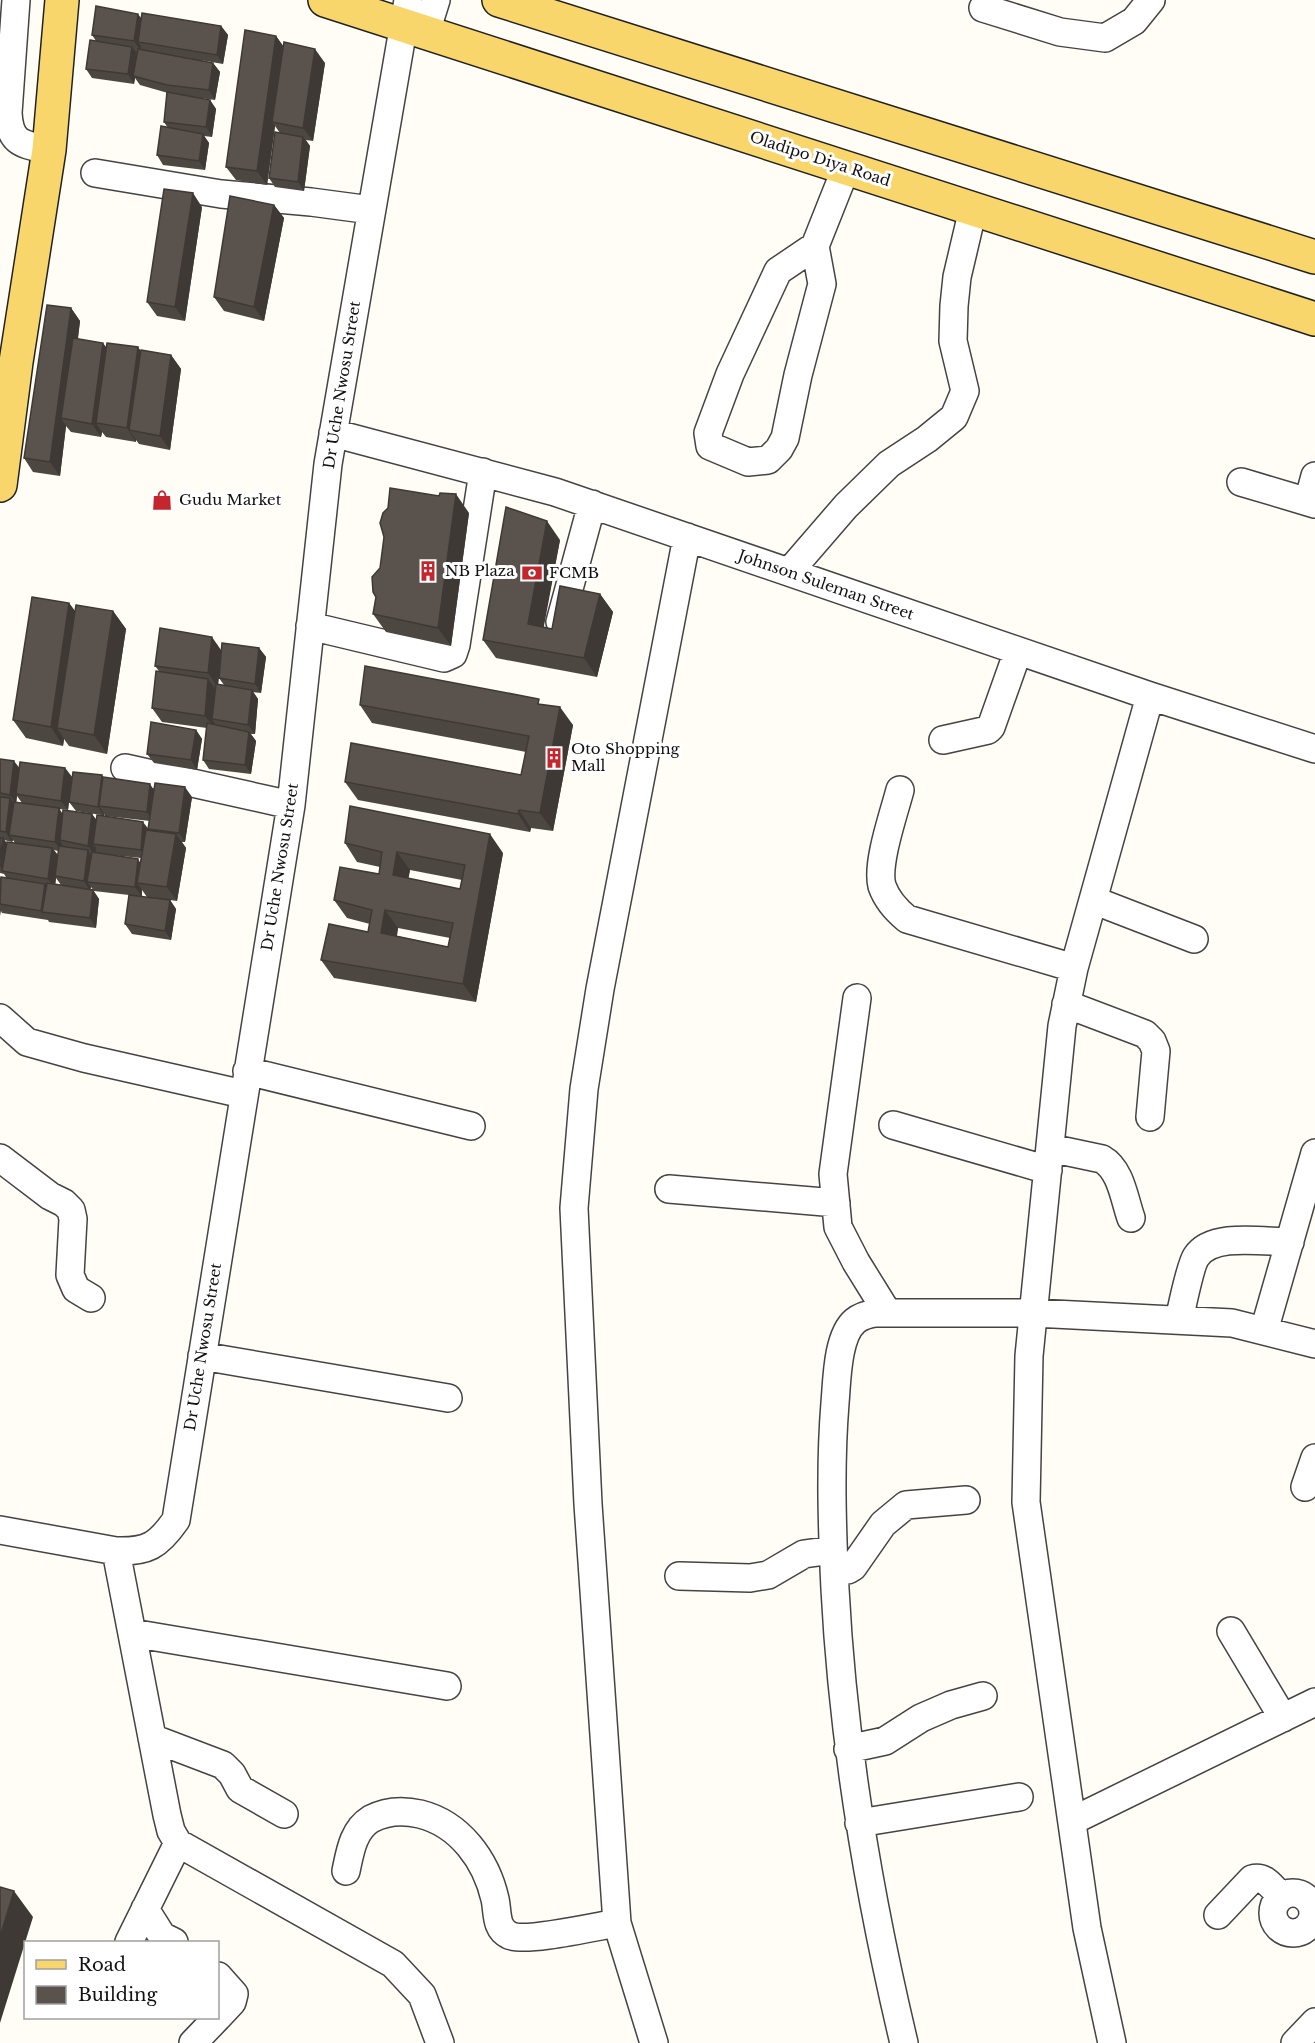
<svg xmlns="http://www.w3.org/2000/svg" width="1315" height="2043" viewBox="0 0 1315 2043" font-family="'Libre Baskerville',serif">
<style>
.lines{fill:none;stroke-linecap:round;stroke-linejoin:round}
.minor-casing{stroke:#444;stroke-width:30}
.major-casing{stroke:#222;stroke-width:36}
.minor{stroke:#fff;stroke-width:27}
.major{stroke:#f9d66b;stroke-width:33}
.wall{fill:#4d4742;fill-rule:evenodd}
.shaded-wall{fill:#3f3936}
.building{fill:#5a524d;stroke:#3f3936;stroke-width:1.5;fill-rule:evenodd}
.labels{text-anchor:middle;stroke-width:6;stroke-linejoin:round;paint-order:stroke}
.street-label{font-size:15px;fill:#111;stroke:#fff}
.poi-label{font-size:15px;fill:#111;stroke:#fff;text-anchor:start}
</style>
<rect width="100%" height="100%" fill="#fffdf5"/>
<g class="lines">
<g class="minor-casing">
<path id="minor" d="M16 0 8 113C10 144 22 144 49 150
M983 8 1060 32 1105 38 1134 21 1151 0
M426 32 436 0
M95 173 221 194 311 202 371 210
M815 246 778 271 730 374 708 433 710 446 748 462 768 460 779 449 785 438 798 375 822 284 815 246 846 168
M333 433 555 492 1150 696 1315 749
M1241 482 1315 504
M1308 502 1315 476
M789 572 846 506 889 464 927 439 954 417 965 391 953 341 954 306 957 277 973 209
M560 622 592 504
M310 626 444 658 453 654 456 645 483 472
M943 740 988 730 991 727 1018 651
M125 768 291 805
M900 790C894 813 876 864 882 886 887 900 896 910 907 919L1074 968
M1093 900 1194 939
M857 998 833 1174 838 1227 856 1262 887 1312
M1066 1004 1145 1034 1152 1041 1156 1051 1150 1117
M0 1018 27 1042 84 1058 243 1094
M247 1071 471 1126
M893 1125 1048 1170
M1050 1148 1102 1159C1121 1170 1124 1198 1131 1218
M0 1158 50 1196 64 1203 71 1210 73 1219 70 1275 76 1289 91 1298
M669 1189 836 1203
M1179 1320C1182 1307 1190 1266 1196 1257 1212 1232 1264 1242 1290 1242
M1264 1331 1315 1153
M202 1356 448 1398
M1305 1487 1315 1458
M0 1530 116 1551C147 1552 158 1546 176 1520L291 805 328 464 408 0
M116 1551 167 1815 171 1831 178 1843 393 1964 422 1995 440 2043
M834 1570H848L853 1567 883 1524 906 1505 966 1500
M679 1576 750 1578 768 1575 804 1554 833 1550
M1231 1631 1283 1718
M132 1633 447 1686
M152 1738 223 1765 232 1774 240 1789 284 1814
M848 1749 885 1741 921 1718 951 1705 983 1696
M1072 1821 1315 1702
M859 1823 1019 1797
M346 1871C350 1852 353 1830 371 1819 386 1811 403 1810 420 1814 460 1824 486 1860 495 1899 498 1912 495 1928 509 1935 524 1943 598 1926 617 1923
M1273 1913a20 20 0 1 1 40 0a20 20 0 1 1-40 0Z
M145 1909 162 1936 174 1942
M1218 1915 1252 1879C1265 1875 1273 1888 1281 1897
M129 1942 178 1843
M218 1976 234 1994 232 2002 218 2017
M193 2043 217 2018
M654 2043 617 1923 588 1504 574 1208 584 1089 600 989 687 537
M904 2043C868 1892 843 1744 835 1589 832 1527 830 1465 835 1403 837 1381 837 1336 855 1321 861 1316 869 1314 876 1313H1034L1232 1323 1315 1344
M1112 2043 1087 1928 1026 1502 1029 1356 1062 1026 1074 968 1150 696
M1295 2043 1315 2022"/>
</g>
<g class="major-casing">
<path id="major" d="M325 0 1315 319
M499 0 1315 257
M0 485 16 362 49 150 62 0"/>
</g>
<use href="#minor" class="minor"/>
<use href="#major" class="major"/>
</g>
<path class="wall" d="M141 18 221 26 228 35 223 64 200 60 213 63 220 72 215 100 185 96 210 100 216 109 212 137 204 136 209 143 205 170 163 165 157 155 168 128 164 122 168 93 140 85 135 78 134 84 92 78 86 69 96 41 92 35Z
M276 36 283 46 325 63 313 141 306 140 310 146 304 191 275 187 269 178 280 133 275 126 267 185 236 180 226 167Z
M274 205 284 218 264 321 224 311 214 297Z
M202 207 185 321 157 316 147 302Z
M71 308 80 321 78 339 107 348 171 355 181 369 170 450 139 444 136 440V442L106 437 102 432 101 437 71 432 66 426 60 476 33 472 24 458Z
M469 513 451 646 386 632 373 614Z
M560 540 543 627 552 629 600 594 613 612 597 677 496 658 483 640Z
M69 603 75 611H113L126 629 107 754 69 746 64 739 63 746 26 738 13 720Z
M259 648 266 657 261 693 253 692 258 699 255 734H251L256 741 251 774 209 769 203 760 207 728 162 722 152 708 159 671 155 666 221 650ZM220 667 219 678 224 685 218 684Z
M543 704 573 725 553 831 531 828 530 832 358 800 345 782 521 775 526 752 372 723 360 705Z
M196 730 202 739 197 770 154 763 147 754Z
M0 759 19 768H65L72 777 68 810 59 809 63 815 96 820 101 815 76 811 69 802 102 775 103 778 154 791 192 797 185 842H182L186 848 177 901 170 900 176 909 171 940 132 934 125 924 129 895 94 891 91 887 90 890H93L99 899 96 928 49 922 48 920 2 913 1 911 0 916V877L1 878 6 877 4 874 0 873ZM17 796 22 803H16ZM104 814 105 816 150 821 148 829 150 831 104 816ZM4 840 12 842 13 840 15 843H7ZM54 850 58 851V855ZM101 854 141 858 140 863ZM56 878 61 885 55 884ZM142 890 147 897H142Z
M345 843 503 853 476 1002 334 978 321 960 368 932 370 924 347 918 334 900 379 874 380 867 357 862ZM410 870 462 880 460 889 408 878ZM398 928 450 938 448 947 397 936Z"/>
<path class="shaded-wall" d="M138 14 145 23 138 42 141 46 140 50 134 41Z
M221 26 228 35 223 64 217 55Z
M276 36 286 50 272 122 275 126 267 185 257 171Z
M132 47 139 56 133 76 135 78 134 84 128 74Z
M315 49 325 63 313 141 303 128Z
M213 63 220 72 215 100 209 90Z
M210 100 216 109 212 137 206 127Z
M203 134 209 143 205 170 199 161Z
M303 137 310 146 304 191 298 182Z
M193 193 202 207 185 321 175 307Z
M274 205 284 218 264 321 254 307Z
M71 308 80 321 67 419 61 418 66 426 60 476 50 462Z
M103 343 113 356 96 423 102 432 101 437 92 424Z
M138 347 148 361 129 430 136 440V442L127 428Z
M171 355 181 369 170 450 160 436Z
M456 494 469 513 451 646 438 628Z
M547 521 560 540 541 642 528 624Z
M600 594 613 612 597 677 584 658Z
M69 603 82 621 57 728 64 739 63 746 51 727Z
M113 611 126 629 107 754 94 735Z
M212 637 221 650 218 687 208 673Z
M259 648 266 657 261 693 255 684Z
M208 679 218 693 212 719 215 724V729L205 716Z
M252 690 258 699 255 734 248 725Z
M560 707 573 725 553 831 540 813Z
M196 730 202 739 197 770 191 760Z
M249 732 256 741 251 774 245 765Z
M14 761 21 770 16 794 17 796 16 804 10 795Z
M65 768 72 777 68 810 61 801Z
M102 775 108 785 99 806 104 814V816L98 807Z
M150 784 156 793 153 822 147 812Z
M185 787 192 797 185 842 179 833Z
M10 798 17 808 9 835 13 840 12 842 6 832Z
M59 808 65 818 60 840 62 844 61 851 55 842Z
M519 810 531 828 530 832 518 814Z
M92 814 99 823 93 844 96 848 95 855 88 846Z
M143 822 150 831 147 859 141 850Z
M176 834 186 848 177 901 167 887Z
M490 834 503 853 476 1002 463 984Z
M3 838 10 848 4 872 0 866Z
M52 848 59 857 55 876 56 878 55 888 48 879Z
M88 850 94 859 87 882 91 887 90 891 84 881Z
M397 852 410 870 406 893 393 875Z
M138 859 144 869 137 883 142 890V897L135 887Z
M45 884 51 893 42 912 48 920 41 911Z
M93 890 99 899 96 928 90 918Z
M170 900 176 909 171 940 165 931Z
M385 910 398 928 394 951 381 933Z
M14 1891 33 1917 0 2023V1937Z"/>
<path class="building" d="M96 6 138 14 134 41 92 35Z
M142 13 221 26 217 55 138 42Z
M245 30 276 36 257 171 226 167Z
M90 40 132 47 128 74 86 69Z
M284 42 315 49 303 128 272 122Z
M138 49 213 63 209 90 167 85 133 76Z
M167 92 210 100 206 127 164 122Z
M161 126 203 134 199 161 157 155Z
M275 132 303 137 298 182 269 178Z
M164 189 193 193 175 307 147 302Z
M230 196 274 205 254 307 214 297Z
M47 305 71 308 50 462 24 458Z
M73 338 103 343 92 424 61 418Z
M107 343 138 347 127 428 96 423Z
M141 350 171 355 160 436 129 430Z
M390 488 439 496 440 493 456 494 438 628 373 614 376 597 373 592 372 577 380 568 384 537 380 523 383 513 388 508Z
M506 507 547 521 528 624 552 629 560 586 600 594 584 658 483 640Z
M32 597 69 603 51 727 13 720Z
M76 605 113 611 94 735 57 728Z
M160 628 212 637 208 673 155 666Z
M222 643 259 648 255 684 219 678Z
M365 666 539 699 538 704 560 707 540 813 519 810 518 814 345 782 351 743 521 775 529 736 360 705Z
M156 671 208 679 205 716 152 708Z
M216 684 252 690 248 725 212 719Z
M151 722 196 730 191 760 147 754Z
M207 723 249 732 245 765 203 760Z
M0 759 14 761 10 795 0 793Z
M20 762 65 768 61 801 16 794Z
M73 772 102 775 98 807 69 802Z
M103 777 150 784 147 812 99 806Z
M155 783 185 787 179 833 148 829Z
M0 797 10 798 6 832 0 831Z
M14 802 59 808 55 842 9 835Z
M350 806 490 834 463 984 321 960 329 924 368 932 372 910 334 900 340 867 379 874 382 852 345 843ZM397 852 465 865 460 889 393 875ZM385 910 453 923 448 947 381 933Z
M63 810 92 814 88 846 60 840Z
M97 815 143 822 141 850 93 844Z
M146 830 176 834 167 887 137 883Z
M0 838H3L0 860Z
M7 842 52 848 48 879 2 871Z
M59 846 88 850 84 881 55 876Z
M92 852 138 859 135 887 87 882Z
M1 877 45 884 41 911 0 904Z
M47 883 93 890 90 918 42 912Z
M129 895 170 900 165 931 125 924Z
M0 1887 14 1891 0 1937Z"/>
<defs>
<g id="shop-bare" transform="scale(1.62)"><path d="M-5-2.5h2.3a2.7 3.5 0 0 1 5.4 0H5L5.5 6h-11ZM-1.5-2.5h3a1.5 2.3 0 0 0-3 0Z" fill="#c4262e" stroke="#fff" stroke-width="2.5" paint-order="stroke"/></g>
<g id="building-bare" transform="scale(1.62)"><path d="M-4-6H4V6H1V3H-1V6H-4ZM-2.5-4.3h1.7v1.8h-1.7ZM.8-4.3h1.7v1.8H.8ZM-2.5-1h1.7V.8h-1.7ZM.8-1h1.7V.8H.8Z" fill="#c4262e" stroke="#fff" stroke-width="2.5" paint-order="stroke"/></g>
<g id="bank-bare" transform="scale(1.62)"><path d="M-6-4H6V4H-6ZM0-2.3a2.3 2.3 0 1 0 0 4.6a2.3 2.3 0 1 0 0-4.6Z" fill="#c4262e" stroke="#fff" stroke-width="2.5" paint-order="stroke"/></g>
</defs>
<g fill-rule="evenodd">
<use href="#shop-bare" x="162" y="500"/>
<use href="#building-bare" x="428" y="571"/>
<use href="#bank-bare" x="532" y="573"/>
<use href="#building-bare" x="554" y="758"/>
</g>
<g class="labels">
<g class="street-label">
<text transform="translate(820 159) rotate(18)" y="5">Oladipo Diya Road</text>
<text transform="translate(342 385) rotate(-81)" y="5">Dr Uche Nwosu Street</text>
<text transform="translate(826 585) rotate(19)" y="5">Johnson Suleman Street</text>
<text transform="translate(280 867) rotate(-81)" y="5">Dr Uche Nwosu Street</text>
<text transform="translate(203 1347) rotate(-81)" y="5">Dr Uche Nwosu Street</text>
</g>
<g class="poi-label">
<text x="179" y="505">Gudu Market</text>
<text x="445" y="576">NB Plaza</text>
<text x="549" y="578">FCMB</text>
<text x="571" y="754">Oto Shopping<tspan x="571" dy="17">Mall</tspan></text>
</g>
</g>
<rect x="24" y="1941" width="195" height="78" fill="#ffffff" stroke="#a0a0a0" stroke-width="1.5"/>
<rect x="36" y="1960" width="30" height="9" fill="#f9d66b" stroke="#a0a0a0" stroke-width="1.5"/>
<text x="78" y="1971" font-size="18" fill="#111111">Road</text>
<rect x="36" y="1986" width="30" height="18" fill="#5a524d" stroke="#a0a0a0" stroke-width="1.5"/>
<text x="78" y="2001" font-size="18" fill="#111111">Building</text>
</svg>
